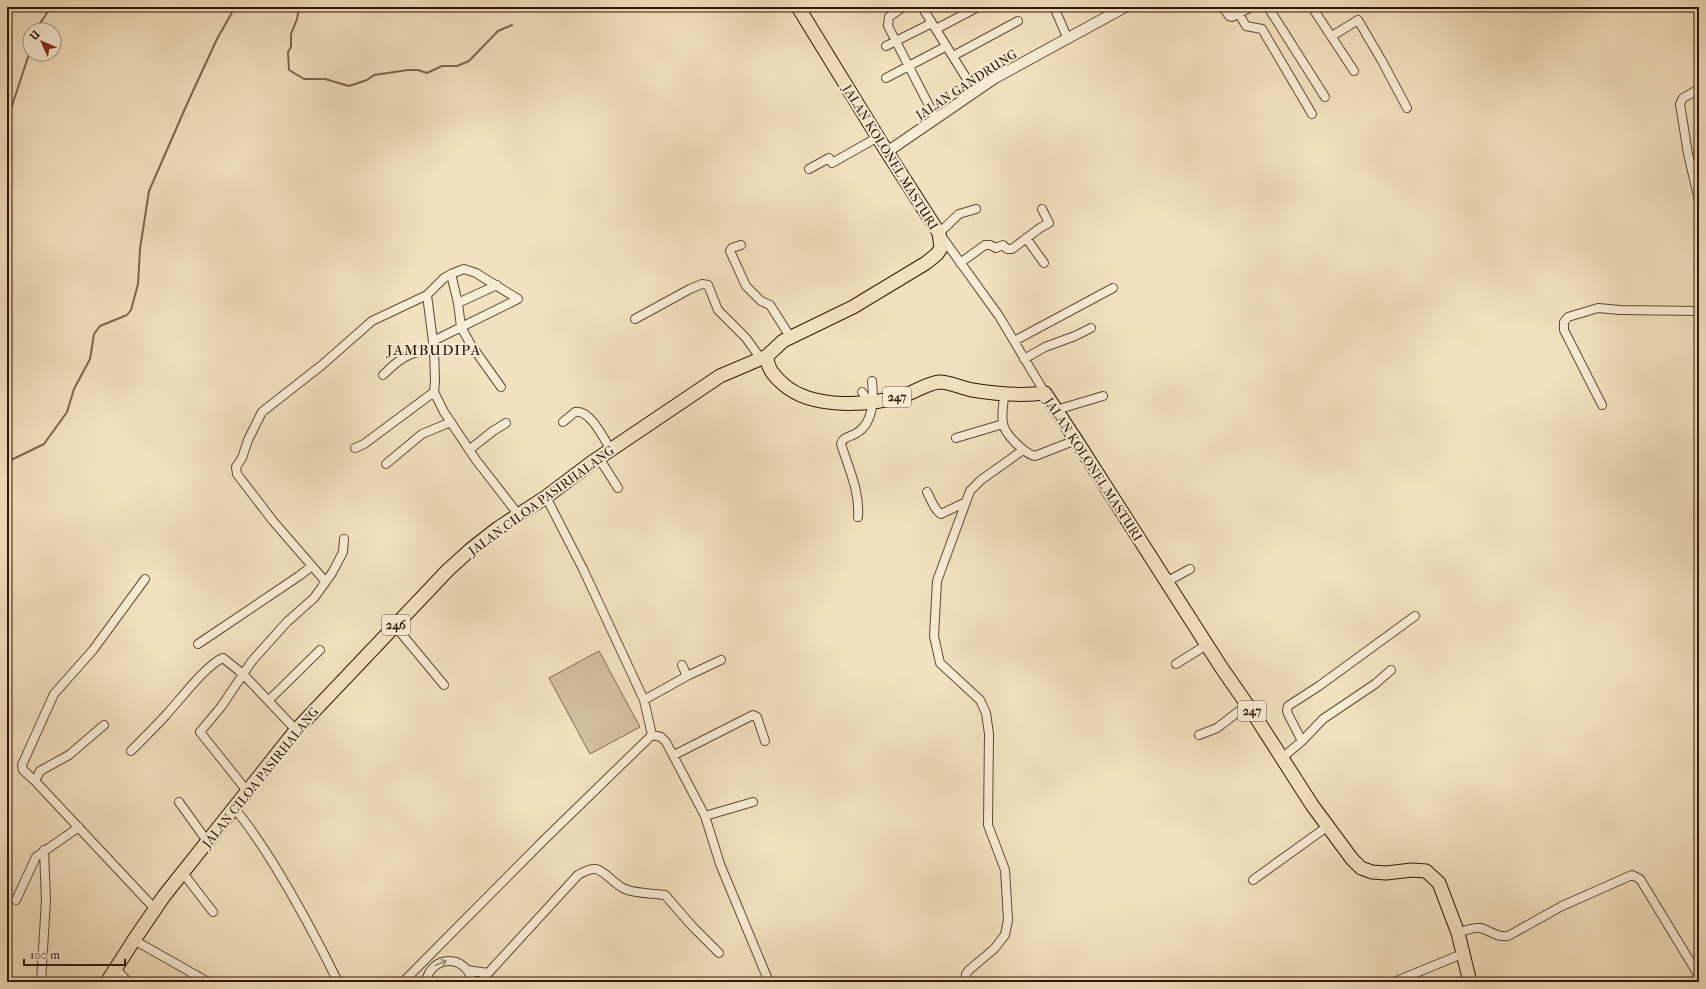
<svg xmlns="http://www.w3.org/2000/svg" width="1706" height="989" viewBox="0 0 1706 989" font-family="'IM FELL French Canon',serif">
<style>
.park{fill:#d1be9f;stroke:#806a53}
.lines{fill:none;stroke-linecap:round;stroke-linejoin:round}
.stream{stroke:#7d6650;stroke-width:2}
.minor-casing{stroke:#604835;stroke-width:10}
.tertiary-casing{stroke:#604835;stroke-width:12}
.primary-casing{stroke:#301507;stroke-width:15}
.minor{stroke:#f7ecd5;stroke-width:8}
.tertiary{stroke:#f7ecd5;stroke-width:10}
.primary{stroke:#f2e1be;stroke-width:13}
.oneway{stroke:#9d8b78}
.labels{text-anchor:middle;stroke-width:4;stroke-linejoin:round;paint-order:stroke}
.shield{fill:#f7ecd5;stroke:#6c5645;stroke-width:1}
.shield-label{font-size:12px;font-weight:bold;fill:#301507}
.street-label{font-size:13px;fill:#301507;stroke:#f7ecd5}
.quarter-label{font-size:15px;letter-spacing:1px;fill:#301507;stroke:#f7ecd5}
</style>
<rect width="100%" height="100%" fill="#f2e1be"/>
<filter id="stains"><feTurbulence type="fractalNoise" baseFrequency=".005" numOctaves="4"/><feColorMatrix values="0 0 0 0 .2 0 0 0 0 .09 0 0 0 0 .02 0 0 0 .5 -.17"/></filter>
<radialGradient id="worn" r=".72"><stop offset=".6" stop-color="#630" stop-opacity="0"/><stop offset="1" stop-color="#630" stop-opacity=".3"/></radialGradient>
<path class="park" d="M599 651 640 727 590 754 549 678Z"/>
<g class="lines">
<path class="stream" d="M299 7 297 19 291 34V47L288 52 289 70 304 79H325L349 86 367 80 374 75 408 70H418L427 73 442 66H457L469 61 498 31 512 25
M37 30 39 25 51 7
M7 121 30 51
M7 462 44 444 67 412 74 389 90 359 94 334 100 326 127 315 131 310 138 284 140 249 149 191 187 104 217 39 235 7"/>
<g class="minor-casing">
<path id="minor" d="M903 7 889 17 888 26 936 119
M922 7 975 92
M1054 7 1067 37
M1223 7 1229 16 1232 17 1251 7
M1268 7 1325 97
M1312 7 1354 71
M1239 14 1246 26 1262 29 1312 114
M936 29 978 7
M1332 36 1358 20 1382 61 1407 108
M886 46 928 25
M953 56 1018 21
M886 78 943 48
M1699 89 1683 98 1680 104 1688 154 1699 200
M809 169 829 158 832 163 878 137
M939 233 959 214 976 209
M942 237 999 316 1045 393
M1026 238 1044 263
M741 245 732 248 730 251 746 286 761 301 770 305 791 338
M960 263 985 245H990L996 248 1003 245 1007 249H1012L1040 228 1049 223 1042 209
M451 274 458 303 461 327 471 345 501 387
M458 303 497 285
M635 319 690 289 702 284 708 285 718 310 746 338 761 359
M433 341 518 299 476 273 464 269 451 274 444 278 427 295 434 349 435 381 434 392 444 412 476 460 518 514
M1014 341 1113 288
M1024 359 1045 347 1075 336 1091 328
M383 375C400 358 409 352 434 349
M862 392 869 402
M1004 394C1004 403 1001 414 1003 423 1004 434 1025 454 1035 456L1076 440
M1602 405 1564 330V322L1568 317 1598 308 1620 310 1699 311
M1056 410 1103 396
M563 422 575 412C590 409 604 439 611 450
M956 438 1003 424
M355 448 364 444 434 392
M469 450 493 431 506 423
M599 458 618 488
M386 464 422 434 451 422
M927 492C931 499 934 510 941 514L966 502
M546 497 583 569 644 700 652 735
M858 517C860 492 849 469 841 444 843 437 849 437 855 434 874 424 874 399 872 381
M325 581 273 521 237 474 236 467 242 458 248 440 262 412 322 365 372 321 427 295
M1166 582 1190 569
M395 626 444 685
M198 644 299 576 312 566
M1176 664 1208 644
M687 676 721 660
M269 700 320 650
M644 700 687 676 682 665
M104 725 69 755 40 771 35 781 155 909
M1199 735 1217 728 1247 705
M1302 741 1323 719 1375 684 1391 670
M131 751C143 739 155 727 166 715 179 701 207 664 223 658L243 674 296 730
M674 755 753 715 757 717 765 741
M1282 758 1302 741 1288 714 1287 710 1288 706 1319 686 1415 616
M35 781 23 770 22 765 54 694 93 650 145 579
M247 791 200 732 221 707 252 661 287 622 314 598 332 573 343 552 344 539
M179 802 207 841
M234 808C249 825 261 844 273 863 297 902 318 941 338 982
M705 816 753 802
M183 873 213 912
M1253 880 1328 826
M16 900 36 857 79 827
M1458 933C1464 931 1473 927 1480 928 1490 930 1496 938 1508 936L1562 906 1632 875 1640 879 1699 976
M134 940 208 982
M116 969 128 982
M467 970 488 973
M41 982 46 901 44 850
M403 982 544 840 652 735 661 737 666 742 705 816 720 864 769 982
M426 982C431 954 467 954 472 982
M480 982 578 875C584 872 589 868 596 869 605 871 615 885 625 889 637 894 652 893 665 895L692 926 719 953
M966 982V974L969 970 994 949 1005 935 1008 920 1005 870 988 825 989 734 986 713 980 700 940 663 934 636 937 581 970 491 981 480 1023 450
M1394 982 1462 954"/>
</g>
<g class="tertiary-casing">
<path id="tertiary" d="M887 152 995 78 1125 7"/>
</g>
<g class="primary-casing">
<path id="primary" d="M767 356C767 368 774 376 783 384 812 410 870 406 905 395 917 391 927 383 940 382 950 382 961 388 972 390 996 394 1020 396 1045 393L1076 440 1221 667 1255 716 1312 805 1352 859 1361 868 1372 872 1386 873 1412 870 1426 871 1439 883 1458 933 1470 982
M107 982 134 940 164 896 296 730 448 570 470 550 498 528 546 497 591 463 720 376 767 356 783 341 853 307 926 263 937 254 941 248 939 233 887 152 798 7"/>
</g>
<use href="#minor" class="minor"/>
<use href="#tertiary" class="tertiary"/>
<use href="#primary" class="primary"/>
</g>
<defs><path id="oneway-shaft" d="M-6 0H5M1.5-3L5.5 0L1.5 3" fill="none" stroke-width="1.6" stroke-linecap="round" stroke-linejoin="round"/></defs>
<use class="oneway" href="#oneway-shaft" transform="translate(441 963) rotate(-22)"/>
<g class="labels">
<g class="shield">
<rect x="883" y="387" width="28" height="20" rx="3"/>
<rect x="382" y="615" width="28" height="20" rx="3"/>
<rect x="1238" y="701" width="28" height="20" rx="3"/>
</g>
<g class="shield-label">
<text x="897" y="401">247</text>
<text x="396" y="629">246</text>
<text x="1252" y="715">247</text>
</g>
<g class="street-label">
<text transform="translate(966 84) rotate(-33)" y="5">JALAN GANDRUNG</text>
<text transform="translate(891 157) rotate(58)" y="5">JALAN KOLONEL MASTURI</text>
<text transform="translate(1094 469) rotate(57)" y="5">JALAN KOLONEL MASTURI</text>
<text transform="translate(541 500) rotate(-36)" y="5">JALAN CILOA PASIRHALANG</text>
<text transform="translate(260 777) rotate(-51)" y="5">JALAN CILOA PASIRHALANG</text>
</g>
<g class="quarter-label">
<text x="434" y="355">JAMBUDIPA</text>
</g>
</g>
<rect width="1706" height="989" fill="none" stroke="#f2e1be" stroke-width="24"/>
<rect x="8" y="8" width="1690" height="973" fill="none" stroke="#301507" stroke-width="2"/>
<rect x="12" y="12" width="1682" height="965" fill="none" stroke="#301507"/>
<g transform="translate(42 42) rotate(314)"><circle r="19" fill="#f7ecd5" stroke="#a79683"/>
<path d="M0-3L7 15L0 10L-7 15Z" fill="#8f2418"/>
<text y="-6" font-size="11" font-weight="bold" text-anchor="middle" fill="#301507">U</text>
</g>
<path d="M24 959v6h101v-6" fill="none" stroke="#301507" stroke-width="2"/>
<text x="30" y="959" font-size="12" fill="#301507" stroke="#f7ecd5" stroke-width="3" paint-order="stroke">100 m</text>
<rect width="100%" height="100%" filter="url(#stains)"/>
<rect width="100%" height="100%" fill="url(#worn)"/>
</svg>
